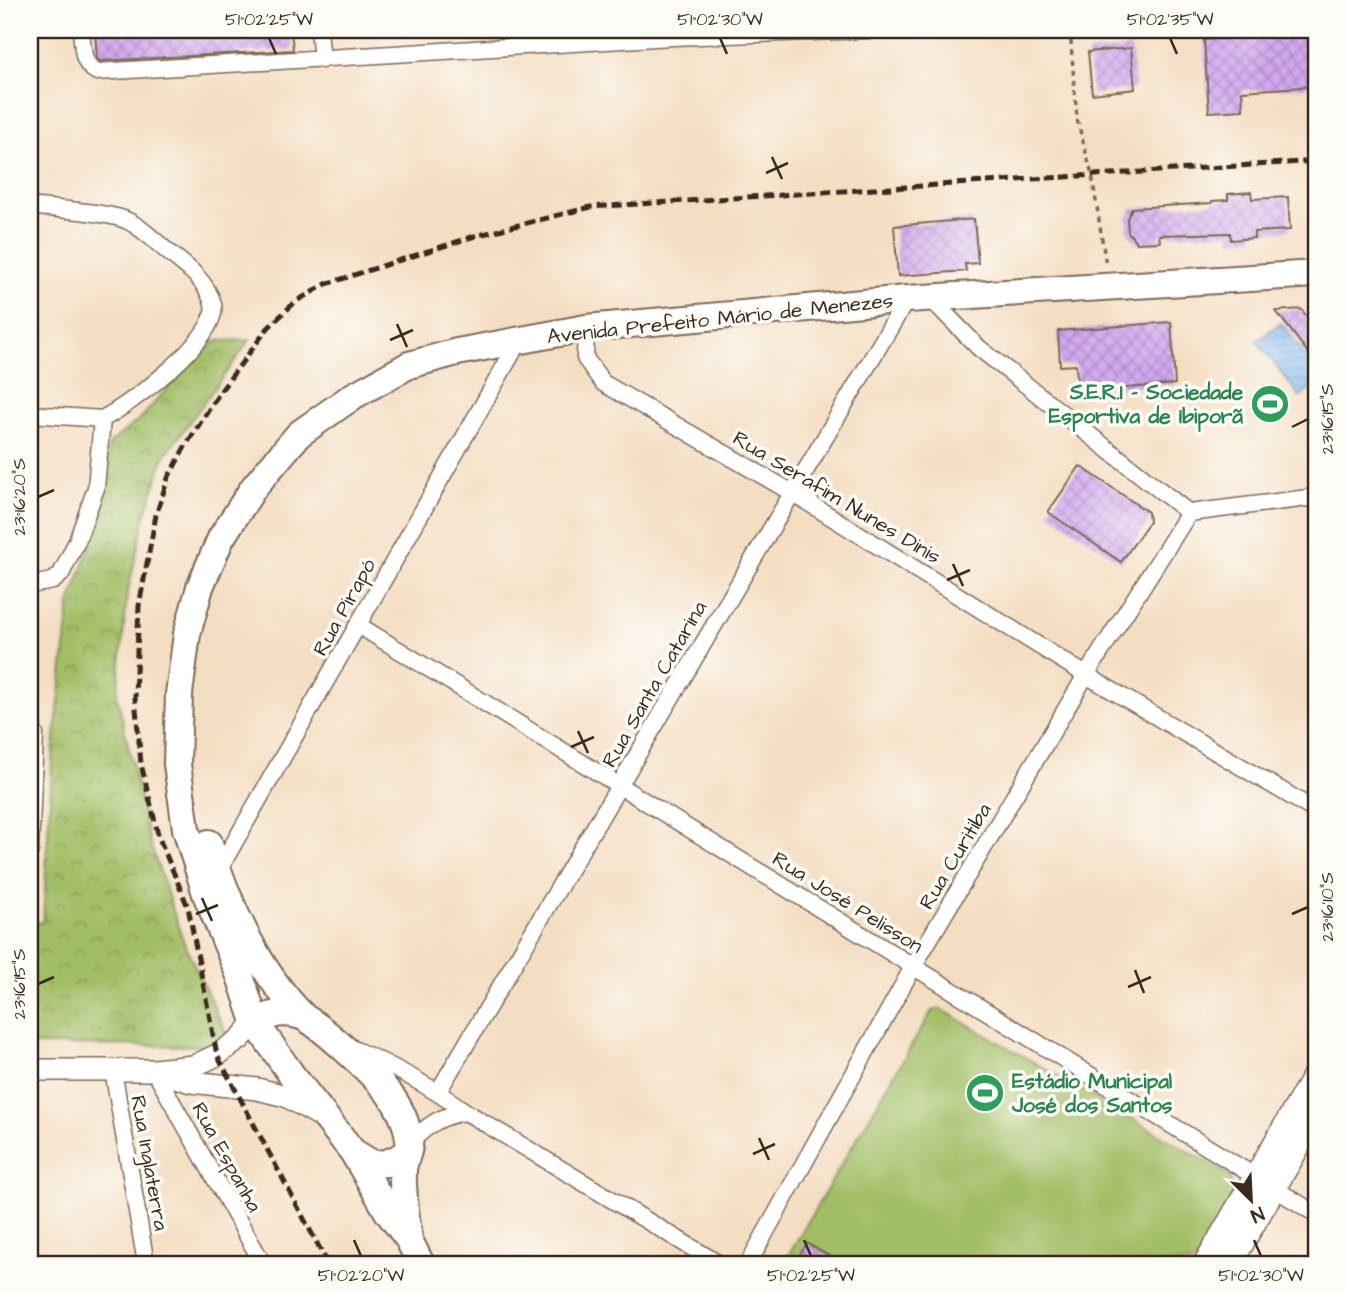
<svg xmlns="http://www.w3.org/2000/svg" width="1346" height="1294" viewBox="0 0 1346 1294" font-family="'Architects Daughter',sans-serif">
<style>
.park{fill:url(#park-crowns);stroke:#6e7442;stroke-width:2}
.garden{fill:#a2be65;stroke:#6e7442;stroke-width:2}
.water{fill:url(#water-rules);stroke:#607288;stroke-width:2}
.building{fill:url(#building-cross-hatch)}
.lines{fill:none;stroke-linecap:round;stroke-linejoin:round}
.minor-casing{stroke:#7c6957;stroke-width:19}
.tertiary-casing{stroke:#7c6957;stroke-width:24}
.secondary-casing{stroke:#7c6957;stroke-width:26}
.primary-casing{stroke:#7c6957;stroke-width:30}
.path{stroke:#7c6957;stroke-width:3.5;stroke-dasharray:5 5;stroke-linecap:butt}
.minor{stroke:#fff;stroke-width:16}
.tertiary{stroke:#fff;stroke-width:21}
.secondary{stroke:#fff;stroke-width:23}
.primary{stroke:#fff;stroke-width:26}
.rail{stroke:#3b2a1e;stroke-width:5;stroke-dasharray:10 5;stroke-linecap:butt}
.ticks{fill:none;stroke:#3b2a1e;stroke-width:2.5}
.labels{text-anchor:middle;stroke-width:7;stroke-linejoin:round;paint-order:stroke}
.street-label{font-size:21px;fill:#3b2a1e;stroke:#fdfcf7}
.leisure-label{font-size:21px;font-weight:bold;fill:#27864d;stroke:#fdfcf7;text-anchor:end}
.neatline{fill:none;stroke:#3b2a1e;stroke-width:2.5}
.ticks-label{font-size:18px;text-anchor:middle;fill:#3b2a1e}
</style>
<defs>
<pattern id="park-crowns" width="20" height="18" patternUnits="userSpaceOnUse" patternTransform="scale(1.75)"><rect width="20" height="18" fill="#a2be65"/><path d="M2 6a3 3 0 1 1 6 0M12 15a3 3 0 1 1 6 0" fill="none" stroke="#859b53"/></pattern>
<pattern id="water-rules" width="6" height="5" patternUnits="userSpaceOnUse" patternTransform="scale(1.75)"><rect width="6" height="5" fill="#85b9f3"/><path d="M0 2.5h6" fill="none" stroke="#6e97c4"/></pattern>
<pattern id="building-cross-hatch" width="8" height="8" patternUnits="userSpaceOnUse" patternTransform="scale(1.75)"><rect width="8" height="8" fill="#d2a8f0"/><path d="M0 0l8 8M0 8l8-8" fill="none" stroke="#ac89c2"/></pattern>
</defs>
<rect width="100%" height="100%" fill="#fdfcf7"/>
<filter id="ink" filterUnits="userSpaceOnUse"><feTurbulence type="fractalNoise" baseFrequency=".0143" numOctaves="2"/><feDisplacementMap in="SourceGraphic" scale="14" xChannelSelector="R" yChannelSelector="G"/><feConvolveMatrix kernelMatrix="1 2 1 2 8 2 1 2 1" color-interpolation-filters="sRGB"/></filter>
<filter id="wash" filterUnits="userSpaceOnUse"><feTurbulence type="fractalNoise" baseFrequency=".00686" numOctaves="4" result="noise"/><feDisplacementMap in="SourceGraphic" scale="28" xChannelSelector="R" yChannelSelector="G"/><feGaussianBlur stdDeviation="1.57" result="paint"/><feColorMatrix in="noise" values="0 0 0 0 0 0 0 0 0 0 0 0 0 0 0 0 0 1.4 0 .05"/><feComposite in="paint" operator="in"/></filter>
<g filter="url(#wash)">
<rect width="100%" height="100%" fill="#f4dec2"/>
<path class="park" d="M250 340 164 457 144 519 127 596 117 696 150 843 184 943 232 1046 30 1045V923L43 922 52 764 70 604 101 515 109 444 142 417 191 362 217 341Z"/>
<path class="garden" d="M941 1009 1230 1175 1233 1198 1194 1264H783L932 1011Z"/>
<path class="water" d="M1281 323 1316 368V385L1300 397 1257 341Z"/>
<g id="blocks">
<path class="building" d="M95 30H291L293 50 100 61 97 59Z
M1316 31V86L1242 91 1243 110 1209 112 1204 40Z
M1131 48 1135 89 1092 94 1088 52Z
M1251 192 1252 199 1288 197 1290 230 1254 232V238L1231 240 1230 233 1159 235 1160 242 1137 243 1128 232 1127 219 1132 208 1212 203V201L1228 200V194Z
M974 219 978 263 965 264 966 271 898 276 894 226Z
M1301 309 1316 328V363L1276 311Z
M1171 322 1175 384 1078 392 1076 365 1060 366 1058 331Z
M1080 466 1148 512 1149 522 1121 562 1048 512Z
M807 1243 843 1264H794Z"/>
</g>
</g>
<g filter="url(#ink)">
<use href="#blocks" fill-opacity="0" stroke="#7c6957" stroke-width="2"/>
<g class="lines">
<g class="minor-casing">
<path id="minor" d="M81 30C83 45 81 65 97 72L672 37 869 30
M319 30 322 60
M30 206C59 210 92 210 120 218 139 223 157 244 172 255 189 268 207 282 213 304 221 337 130 405 102 419L96 488 77 541 61 574 53 581 30 585
M929 297 979 348 1189 513 1316 497
M586 328 585 358 603 383 791 492 1086 675 1316 811
M30 414 102 419
M358 625 1316 1214
M30 733 35 734 30 851
M217 873 519 341
M353 1049C394 1066 431 1087 466 1112L719 1264
M113 1070 146 1264
M154 1070 263 1264
M438 1092 907 299
M410 1143C427 1125 442 1115 466 1112
M748 1264 913 967 1086 675 1189 513"/>
</g>
<g class="tertiary-casing">
<path id="tertiary" d="M30 1070H154L194 1066 217 1055 240 1039 255 1022
M163 1073 191 1082 257 1089 286 1096 322 1117"/>
</g>
<g class="secondary-casing">
<path id="secondary" d="M1205 1264 1316 1073
M1230 1264 1316 1116"/>
</g>
<g class="primary-casing">
<path id="primary" d="M209 843C227 903 259 973 304 1017
M255 1022 240 976 206 894 186 829 177 764 179 694 187 634 200 587 221 538 254 487 299 434 353 396 409 365 457 352 586 328 907 299 1316 274
M353 1152 388 1212 409 1240 421 1264
M405 1155 387 1163 373 1164 353 1152 291 1074 255 1022C271 1014 284 1010 301 1016 319 1023 373 1074 387 1091 398 1104 407 1122 409 1139 411 1148 404 1160 403 1170 402 1194 406 1217 409 1240"/>
</g>
<path class="path" d="M1070 30 1077 119 1092 175 1106 265"/>
<use href="#minor" class="minor"/>
<use href="#tertiary" class="tertiary"/>
<use href="#secondary" class="secondary"/>
<use href="#primary" class="primary"/>
<path class="rail" d="M328 1264 217 1055 188 907 159 838 141 764 135 697 139 606 156 515 168 478 186 445 222 389 268 328 295 302 326 284 475 236 591 207 1316 161"/>
</g>
</g>
<path class="ticks" d="M269 38 276 54M720 38 727 54M1170 38 1177 54M772 157 782 179M766 173 788 163M397 324 407 347M390 340 413 330M1292 427 1308 419M38 497 54 490M953 564 963 586M947 580 970 570M578 731 588 753M571 747 594 737M202 898 212 921M196 914 218 905M1292 914 1308 907M1135 970 1144 993M38 984 54 977M1128 987 1151 977M759 1138 769 1160M753 1154 775 1144M354 1240 361 1256M804 1240 811 1256M1254 1240 1261 1256"/>
<defs>
<g id="stadium-disc" transform="scale(2.0125)"><circle r="9.5" fill="#2e9e5b" stroke="#fdfcf7"/><path d="M0-5a6.5 5 0 1 0 0 10a6.5 5 0 1 0 0-10ZM-3.5-1.8h7v3.6h-7Z" fill="#fff"/></g>
</defs>
<g fill-rule="evenodd">
<use href="#stadium-disc" x="1270" y="404"/>
<use href="#stadium-disc" x="985" y="1093"/>
</g>
<g class="labels">
<g class="street-label">
<text transform="translate(720 318) rotate(-6)" y="7">Avenida Prefeito Mário de Menezes</text>
<text transform="translate(837 497) rotate(31)" y="7">Rua Serafim Nunes Dinis</text>
<text transform="translate(344 607) rotate(-61)" y="7">Rua Pirapó</text>
<text transform="translate(654 684) rotate(-60)" y="7">Rua Santa Catarina</text>
<text transform="translate(955 856) rotate(-59)" y="7">Rua Curitiba</text>
<text transform="translate(848 902) rotate(32)" y="7">Rua José Pelisson</text>
<text transform="translate(227 1157) rotate(61)" y="7">Rua Espanha</text>
<text transform="translate(150 1163) rotate(80)" y="7">Rua Inglaterra</text>
</g>
<g class="leisure-label">
<text x="1243" y="399">S.E.R.I - Sociedade<tspan x="1243" dy="24">Esportiva de Ibiporã</tspan></text>
<text x="1012" y="1088" text-anchor="start">Estádio Municipal<tspan x="1012" dy="24">José dos Santos</tspan></text>
</g>
</g>
<rect width="1346" height="1294" fill="none" stroke="#fdfcf7" stroke-width="77"/>
<g transform="translate(1251 1200) rotate(156)" stroke="#fdfcf7" stroke-width="5" paint-order="stroke">
<path d="M0-5L12 26L0 18L-12 26Z" fill="#3b2a1e"/>
<text y="-10" font-size="19" font-weight="bold" text-anchor="middle" fill="#3b2a1e">N</text>
</g>
<rect x="38" y="38" width="1270" height="1218" class="neatline"/>
<g class="ticks-label">
<text x="269" y="25">51°02'25"W</text>
<text x="720" y="25">51°02'30"W</text>
<text x="1170" y="25">51°02'35"W</text>
<text transform="translate(1327 419) rotate(-90)" y="6">23°16'15"S</text>
<text transform="translate(19 497) rotate(-90)" y="6">23°16'20"S</text>
<text transform="translate(1327 907) rotate(-90)" y="6">23°16'10"S</text>
<text transform="translate(19 984) rotate(-90)" y="6">23°16'15"S</text>
<text x="361" y="1281">51°02'20"W</text>
<text x="811" y="1281">51°02'25"W</text>
<text x="1261" y="1281">51°02'30"W</text>
</g>
</svg>
